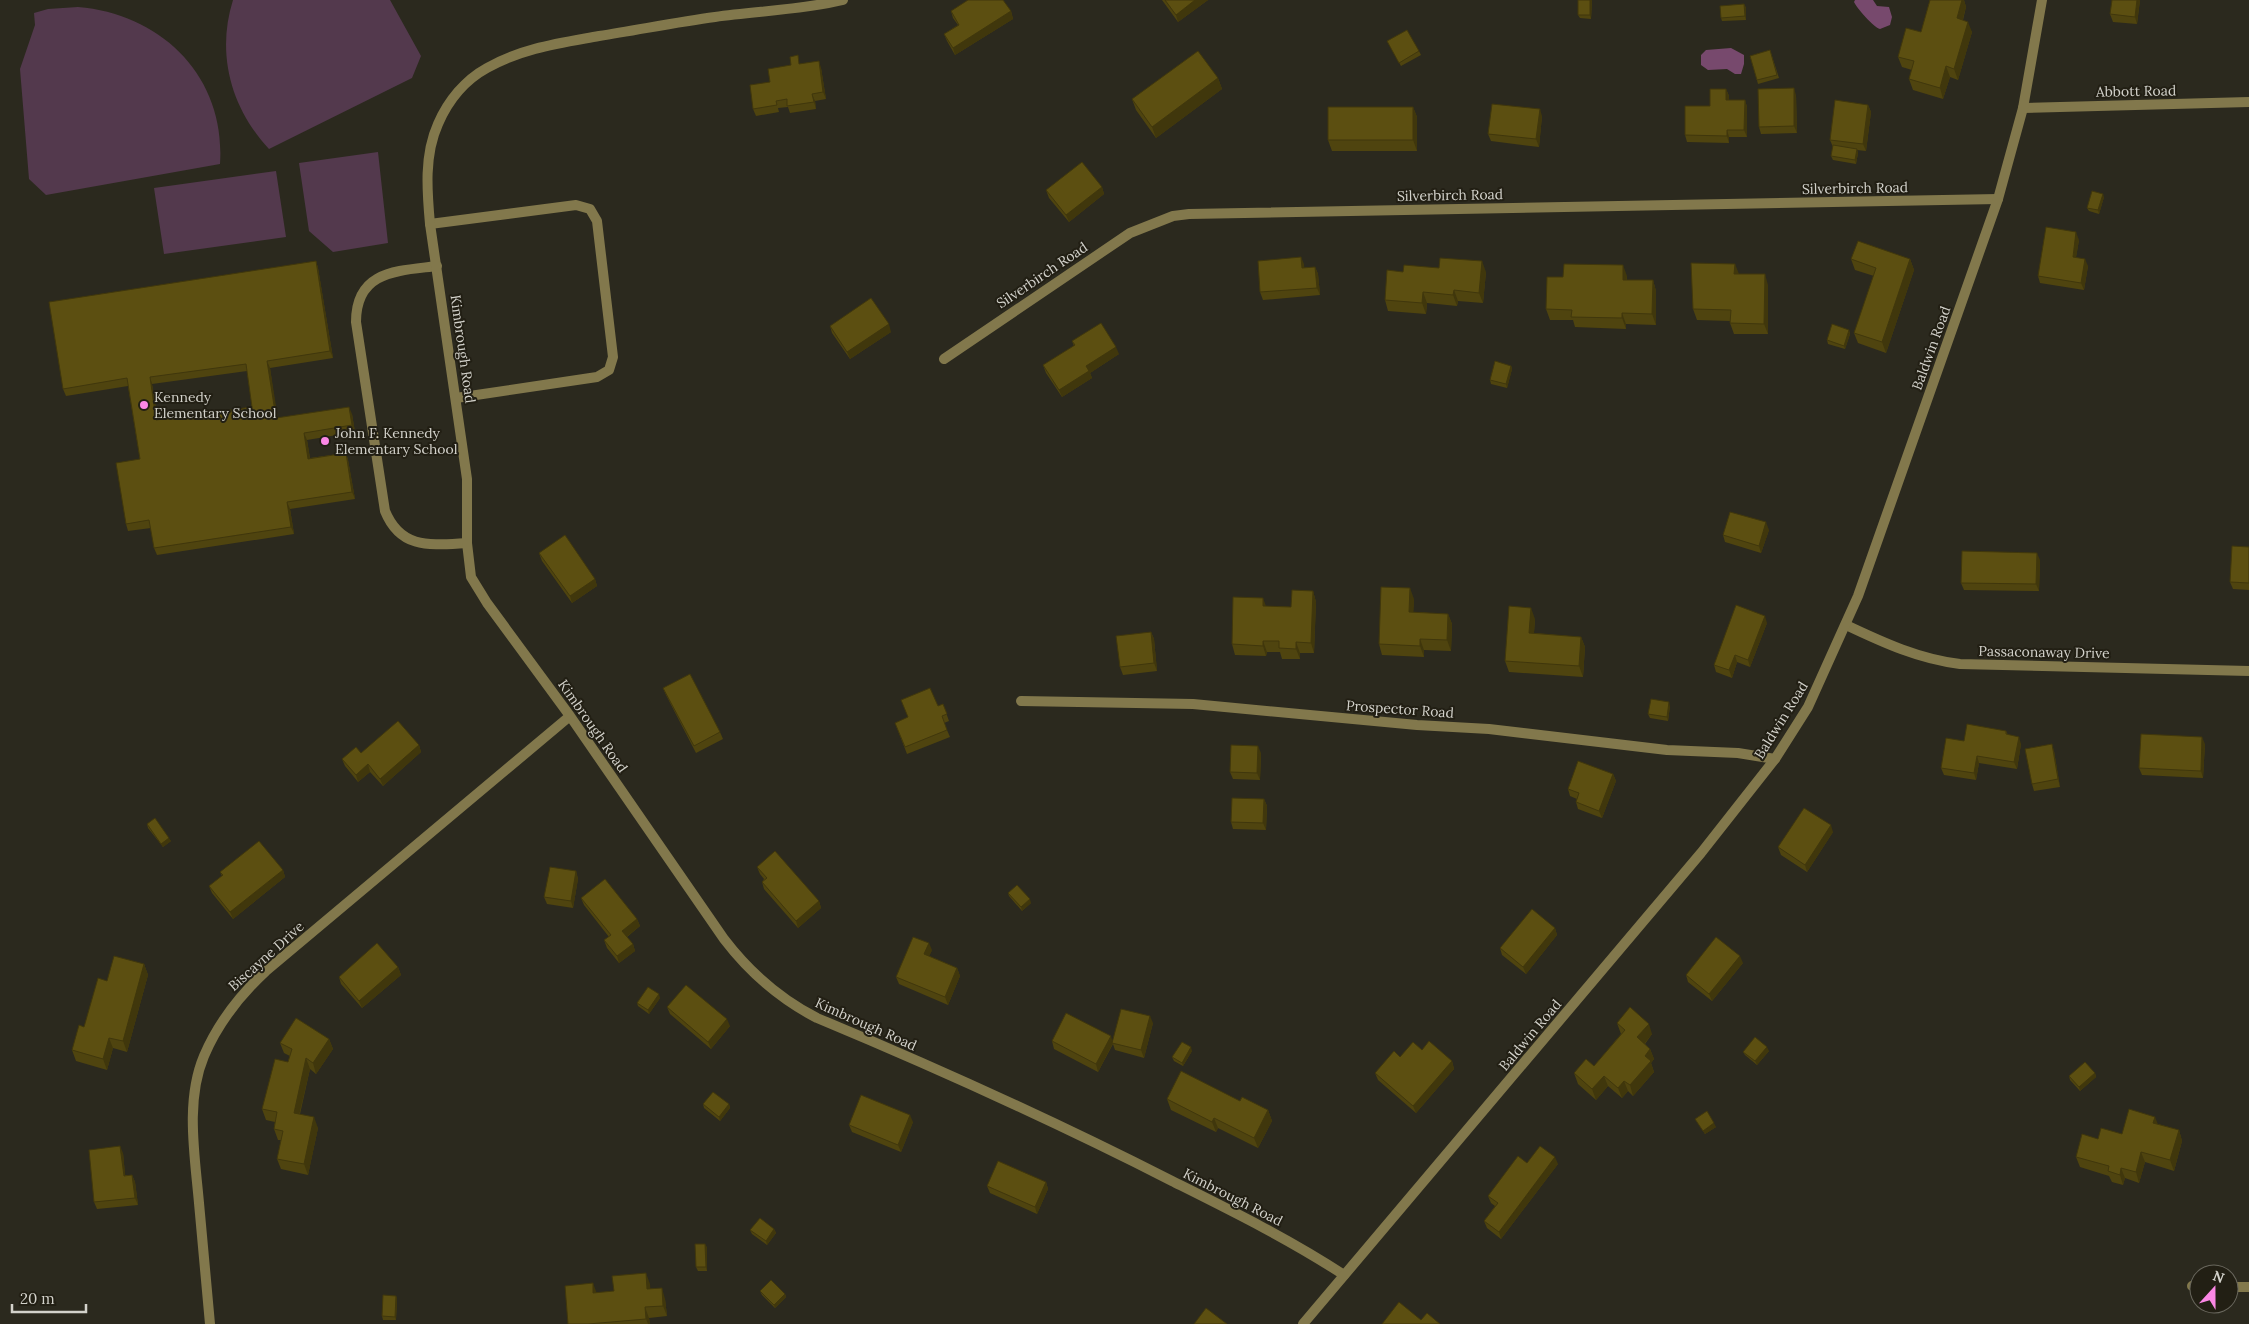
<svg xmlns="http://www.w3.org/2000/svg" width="2249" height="1324" viewBox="0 0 2249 1324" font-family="Lora,serif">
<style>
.green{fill:#53394d}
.water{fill:#77496d}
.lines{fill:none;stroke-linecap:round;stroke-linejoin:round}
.service{stroke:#82784c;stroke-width:10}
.minor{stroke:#82784c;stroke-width:10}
.tertiary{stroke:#82784c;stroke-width:10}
.wall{fill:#4f440f;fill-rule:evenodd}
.shaded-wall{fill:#40370c}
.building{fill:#5c4f11;stroke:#40370c;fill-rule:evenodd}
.poi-dot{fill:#fb87e5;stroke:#221f14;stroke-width:2}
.labels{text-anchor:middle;stroke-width:4;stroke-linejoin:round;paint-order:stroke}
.street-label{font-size:14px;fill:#d3d2cb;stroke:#221f14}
.poi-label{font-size:14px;fill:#d3d2cb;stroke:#221f14;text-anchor:start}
</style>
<rect width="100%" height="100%" fill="#2b291e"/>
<path class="green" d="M233 0H390L421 56 412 78 269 149C231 108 216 54 233 0Z
M78 7C162 14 226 77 220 164L46 195 29 179 20 69 35 25 34 13 48 9Z
M378 152 388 243 333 252 309 231 299 163Z
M276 171 286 237 164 254 154 188Z"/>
<path class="water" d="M1855 0H1873L1877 6 1889 7 1892 17 1890 25 1880 29C1874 28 1856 7 1854 2Z
M1731 48 1744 55V64L1741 74H1735L1727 69 1708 70 1701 65V55L1706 50Z"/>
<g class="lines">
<path class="service" d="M430 224 576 205 590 209 597 221 613 357 609 370 597 377 456 398
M437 266C398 271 356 270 356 322L385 511C401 550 431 545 467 543"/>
<path class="minor" d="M843 0C802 10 757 11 715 17 677 22 638 30 599 36 561 43 522 48 487 68 465 80 448 101 438 124 424 155 427 191 430 224L467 479V543L471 577 487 603 570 716 724 939C750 973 780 999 817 1018 937 1068 1056 1122 1172 1181 1230 1210 1289 1239 1344 1275
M2023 108 2249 102
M944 359 1130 233 1173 216 1189 214 1998 199
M1846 625C1884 643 1919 659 1960 664L2249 671
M1021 701 1193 704 1417 725 1489 729 1667 750 1738 753 1775 759
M2192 1286H2199
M2229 1287H2249
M210 1324C206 1284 203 1243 199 1203 195 1156 185 1101 204 1056 218 1023 239 996 266 971L570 716"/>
<path class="tertiary" d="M1303 1324 1701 853 1775 759 1808 707 1858 596 1998 199 2023 108 2042 0"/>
</g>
<path class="wall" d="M1162 0H1208L1178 22Z
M1592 0 1591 19 1580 18 1578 15Z
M1930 0H1964L1966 7 1963 20 1972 32 1958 80 1950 77 1943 99 1913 90 1909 79 1912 70 1902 67 1898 57 1921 32Z
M2140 0 2137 24 2113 22 2110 14Z
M1744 4 1746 8V20L1722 21 1721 18Z
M951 11H1011L1013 19 955 55 947 41 944 34 958 25 953 18Z
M1387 41 1419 51 1421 55 1401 66Z
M1770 50 1779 78 1758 84 1750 56Z
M801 64 821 68 826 99 815 101 816 109 790 113 788 107 778 108 779 112 756 116 753 109 770 82Z
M1218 78 1222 89 1156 138 1136 110 1132 99Z
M1726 89 1729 96V100H1745L1747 107V137H1729V143L1687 142 1685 135 1710 106Z
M1796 95 1797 133 1761 134 1759 127Z
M1868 105 1871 112 1866 151 1857 150 1858 153 1856 164 1833 160 1831 156 1833 147 1830 140Z
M1413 107 1417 117V151H1332L1328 140Z
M1542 116 1539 147 1491 141 1488 134Z
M1102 187 1104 194 1069 222 1049 198 1046 190Z
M2104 197 2099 214 2089 211 2087 208Z
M2079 240 2076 257 2088 266 2084 290 2040 283 2038 276Z
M1851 259H1910L1914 270 1886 353 1858 343 1854 333 1874 276 1855 270Z
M316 261 318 268 333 358 270 368 277 418 352 414 355 432 307 440 310 458 346 453 348 460 355 499 290 509 294 534 157 555 154 548 151 528 128 531 126 524 140 459 128 386 66 396 63 389ZM247 371 252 407 158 420 152 384Z
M1304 264V268L1315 267 1318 274 1320 295 1263 300 1260 292Z
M1403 272H1486L1483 303 1458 301 1457 306 1427 303 1426 314 1388 311 1385 300Z
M1739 274 1768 285V334H1734L1730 323 1731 321 1697 320 1693 309Z
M1627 276V280H1653L1656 291V325L1626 324V329L1575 327 1573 320H1550L1546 309 1563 277Z
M830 326 891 332 850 359 832 333Z
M1849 330 1850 334 1845 349 1828 344 1827 340Z
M1072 341 1119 354 1090 373 1092 378 1062 397 1046 373 1043 365 1074 346Z
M1511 366 1512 369 1507 388 1491 384 1490 380Z
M1769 530 1761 553 1725 542 1723 535Z
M2249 547V590L2233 589 2230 582Z
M539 553 595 579 597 586 572 603 542 561Z
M2040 560 2039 591 1964 590 1961 583Z
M1313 591 1316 602 1314 653H1300V659H1282L1280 652H1267L1266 656 1235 655 1232 644 1266 606 1291 607Z
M1414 599 1413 612 1448 614 1452 624 1451 651 1424 650V657L1382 655 1379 644Z
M1535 619 1534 633 1581 637 1585 647 1583 677 1509 672 1505 661Z
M1767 623 1750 667 1737 662 1732 678 1716 672 1714 665Z
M1151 632 1154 639 1157 671 1123 675 1120 667Z
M663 688 720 732 723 739 696 753 666 695Z
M943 704 949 721 944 723 950 737 907 754 895 723Z
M1670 706 1668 721 1650 718 1648 714Z
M2006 731 2008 735 2021 744 2017 769 1979 763 1976 780 1944 775 1941 768 1964 741Z
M2205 744 2203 778 2142 775 2139 768Z
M419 745 421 752 383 786 370 772 358 782 345 766 342 759 361 753Z
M2054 751 2060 787 2034 791 2032 784Z
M1261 753 1260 780 1233 779 1230 772Z
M1613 774 1616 781 1602 818 1578 809 1576 802 1577 799 1570 796 1568 789Z
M1264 799 1267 806 1266 830 1233 829 1231 822Z
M147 824 171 841 163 847 148 828Z
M1833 832 1807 872 1781 855 1778 847Z
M757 867 819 901 821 908 798 928 764 889 762 882 764 879 760 874Z
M283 870 285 877 233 919 212 893 209 886 222 876 220 872Z
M576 871 578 879 573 908 547 904 544 897Z
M1008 893 1031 903 1022 911 1009 896Z
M581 898 637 919 640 926 627 937 633 944 635 951 619 963 607 948 604 940 609 937 584 905Z
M1555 928 1557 935 1526 974 1502 955 1500 948Z
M932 950 929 956 957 968 960 976 948 1005 899 984 896 977Z
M1743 963 1712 1001 1688 982 1686 975Z
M144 964 148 975 127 1052 113 1048 107 1070 76 1061 72 1050 107 981Z
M398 967 401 975 362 1008 341 984 339 977Z
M660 998 649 1014 638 1006 637 1003Z
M667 1007 730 1026 711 1049 670 1014Z
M1153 1023 1144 1058 1115 1050 1113 1044 1098 1072 1054 1049 1052 1041 1113 1042Z
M1617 1023 1652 1034 1645 1044 1650 1049 1654 1059 1651 1063 1654 1072 1633 1096 1628 1091 1622 1098 1608 1086 1596 1100 1578 1084 1574 1073 1594 1066 1621 1034Z
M329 1039 333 1049 316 1074 310 1069 300 1114 318 1128 308 1175 281 1169 277 1159 281 1140H278L274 1129 275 1122 266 1120 262 1109 288 1062 290 1056 284 1053 280 1043Z
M1422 1050 1452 1061 1454 1069 1416 1113 1378 1080 1375 1073 1400 1057Z
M1192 1051 1183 1066 1174 1061 1172 1057Z
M1769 1051 1757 1065 1745 1055 1743 1052Z
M2095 1073 2096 1077 2080 1091 2070 1080 2069 1076Z
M1167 1099 1240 1101 1268 1110 1272 1121 1258 1148 1218 1128 1216 1132 1171 1110Z
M703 1104H729L730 1108 720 1121 704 1108Z
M1695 1119 1716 1127 1705 1134Z
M913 1122 901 1152 852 1132 849 1125Z
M2158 1124 2179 1130 2182 1141 2174 1171 2145 1162 2139 1183 2125 1178 2123 1185 2112 1182 2109 1176 2080 1167 2076 1157 2098 1139 2122 1134Z
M123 1153 125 1175H132L135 1182 138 1205 97 1209 94 1202Z
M1527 1163 1558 1164 1501 1239 1487 1228 1484 1221 1495 1206 1491 1203 1488 1196Z
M1046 1182 1048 1189 1037 1214 990 1193 987 1186Z
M774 1229 776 1233 767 1245 752 1234 750 1230Z
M707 1247V1271H698L696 1267Z
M650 1284V1289L665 1299 667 1316 649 1318 650 1324H568L596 1293 614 1291Z
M760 1291 785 1294 786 1297 775 1308 762 1295Z
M396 1296 397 1299 396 1320H383L382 1316Z"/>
<path class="shaded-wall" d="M1195 0H1208L1178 22 1176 15Z
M1590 0H1592L1591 19 1590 15Z
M1962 0H1964L1966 7 1960 29 1957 18Z
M2137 0H2140L2137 24 2135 17Z
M1744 4 1746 8V20L1745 16Z
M1011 11 1013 19 955 55 953 48Z
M1968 22 1972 32 1958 80 1954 69Z
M819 61 821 68 826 99 823 92Z
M1946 66 1950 77 1943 99 1940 88Z
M1218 78 1222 89 1156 138 1152 127Z
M1794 88 1796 95 1797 133 1794 126Z
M1726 89 1729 96V107L1726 100Z
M812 94 815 101 816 109 814 102Z
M1745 100 1747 107V137L1744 130Z
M1868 105 1871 112 1866 151 1863 144Z
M1413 107 1417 117V151L1413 140Z
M1540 109 1542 116 1539 147 1536 139Z
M1727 130 1729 137V143L1727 136Z
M1857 149 1858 153 1856 164 1855 160Z
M1102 187 1104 194 1069 222 1066 215Z
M2103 194 2104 197 2099 214 2098 210Z
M2076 232 2079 240 2075 264 2073 257Z
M1301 257 1304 264 1305 275 1302 268Z
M1910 259 1914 270 1886 353 1882 342Z
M2085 259 2088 266 2084 290 2081 283Z
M316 261 318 268 333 358 330 351Z
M1482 261 1486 272 1483 303 1479 293Z
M1735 264 1739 274H1734Z
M1623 265 1627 276 1626 290 1623 280Z
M1315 267 1318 274 1320 295 1317 288Z
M1765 274 1768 285V334L1764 324Z
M1653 280 1656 291V325L1652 314Z
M1454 290 1458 301 1457 306 1453 295Z
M1423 292 1427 303 1426 314 1422 303Z
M1622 313 1626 324V329L1622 318Z
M889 324 891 332 850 359 847 352Z
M1849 330 1850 334 1845 349 1844 346Z
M1116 347 1119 354 1090 373 1092 378 1062 397 1059 390 1086 366Z
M267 361 270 368 279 425 276 418Z
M1511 366 1512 369 1507 388 1506 384Z
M150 377 152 384 159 427 156 420Z
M349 407 352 414 355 432 352 425Z
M304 433 307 440 311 466 308 459Z
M346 453 348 460 355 499 352 492Z
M287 502 290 509 294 534 291 527Z
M1766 522 1769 530 1761 553 1759 546Z
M2037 553 2040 560 2039 591 2036 584Z
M595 579 597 586 572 603 570 596Z
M1410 588 1414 599 1413 622 1409 612Z
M1313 591 1316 602 1314 653 1311 643Z
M1263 598 1267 609 1263 606Z
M1531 608 1535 619 1533 644 1529 633Z
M1448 614 1452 624 1451 651 1447 640Z
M1765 616 1767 623 1750 667 1748 660Z
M1151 632 1154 639 1157 671 1154 663Z
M1581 637 1585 647 1583 677 1579 666Z
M1420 639 1424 650V657L1420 646Z
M1263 641 1267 652 1266 656 1263 646Z
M1296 642 1300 653V659L1296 649Z
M1735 655 1737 662 1732 678 1729 670Z
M1669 702 1670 706 1668 721 1667 717Z
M2019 737 2021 744 2017 769 2014 762Z
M2202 737 2205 744 2203 778 2201 771Z
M2052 744 2054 751 2060 787 2058 779Z
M419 745 421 752 383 786 380 779Z
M1258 746 1261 753 1260 780 1257 773Z
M1977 756 1979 763 1976 780 1974 773Z
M368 764 370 772 358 782 356 775Z
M1613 774 1616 781 1602 818 1599 811Z
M1264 799 1267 806 1266 830 1263 823Z
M1831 825 1833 832 1807 872 1805 865Z
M169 838 171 841 163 847 161 844Z
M283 870 285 877 233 919 230 912Z
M576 871 578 879 573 908 571 901Z
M1030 899 1031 903 1022 911 1021 907Z
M819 901 821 908 798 928 796 921Z
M637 919 640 926 625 938 622 931Z
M1555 928 1557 935 1526 974 1523 967Z
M929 943 932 950 927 961 924 954Z
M633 944 635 951 619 963 617 956Z
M1740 956 1743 963 1712 1001 1709 994Z
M144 964 148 975 127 1052 123 1041Z
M398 967 401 975 362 1008 359 1001Z
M957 968 960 976 948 1005 945 997Z
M659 994 660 998 649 1014 648 1010Z
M1150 1016 1153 1023 1144 1058 1141 1050Z
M727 1019 730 1026 711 1049 708 1042Z
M1649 1024 1652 1034 1641 1048 1637 1037Z
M1111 1036 1113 1043 1098 1072 1096 1064Z
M109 1038 113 1048 107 1070 103 1059Z
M329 1039 333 1049 316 1074 313 1063Z
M1191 1047 1192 1051 1183 1066 1182 1063Z
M1767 1047 1769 1051 1757 1065 1755 1061Z
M1650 1049 1654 1059 1651 1063 1654 1072 1633 1096 1630 1085 1645 1056Z
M306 1058 310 1069 297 1124 294 1113Z
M1452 1061 1454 1069 1416 1113 1413 1106Z
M2095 1073 2096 1077 2080 1091 2079 1087Z
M1604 1076 1608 1086 1596 1100 1592 1089Z
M1624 1081 1628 1091 1622 1098 1618 1088Z
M729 1104 730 1108 720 1121 719 1117Z
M1268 1110 1272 1121 1258 1148 1254 1138Z
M910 1115 913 1122 901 1152 898 1145Z
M314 1117 318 1128 308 1175 304 1164Z
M2155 1117 2159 1127 2153 1123Z
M1214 1118 1218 1128 1216 1132 1212 1122Z
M1714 1123 1716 1127 1705 1134 1703 1131Z
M2179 1130 2182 1141 2174 1171 2170 1160Z
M120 1146 123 1153 126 1183 124 1176Z
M2141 1152 2145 1162 2139 1183 2136 1172Z
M1555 1157 1558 1164 1501 1239 1499 1232Z
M2121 1168 2125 1178 2123 1185 2120 1175Z
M132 1175 135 1182 138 1205 135 1198Z
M1046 1182 1048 1189 1037 1214 1035 1207Z
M774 1229 776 1233 767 1245 766 1241Z
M705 1244 707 1247V1271L706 1267Z
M646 1273 650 1284 651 1300 647 1289Z
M593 1283 597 1294 593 1293Z
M662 1288 665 1299 667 1316 663 1306Z
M785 1294 786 1297 775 1308 774 1305Z
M396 1296 397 1299 396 1320 395 1317Z
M645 1307 649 1318 650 1324H648L646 1319Z"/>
<path class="building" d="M968 0H1003L1011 11 953 48 944 34 959 25 951 11Z
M1165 0H1195L1176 15Z
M1578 0H1590V15H1578Z
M1930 0H1962L1957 18 1968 22 1954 69 1946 66 1940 88 1909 79 1914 61 1898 57 1906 28 1921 32Z
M2112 0H2137L2135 17 2110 14Z
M1744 4 1745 16 1721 18 1720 6Z
M1407 30 1419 51 1399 63 1387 41Z
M1770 50 1777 75 1757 80 1750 56Z
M1198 51 1218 78 1152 127 1132 99Z
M798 55 799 64 819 61 823 92 812 94 814 102 787 106V99L776 101 777 105 753 109 750 85 770 82 768 69 791 65 790 57Z
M1794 88V126L1759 127 1758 89Z
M1710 89H1726V100H1745L1744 130H1727V136L1685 135V106H1710Z
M1835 100 1868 105 1863 144 1830 140Z
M1492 104 1540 109 1536 139 1488 134Z
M1328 107H1413V140H1328Z
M1833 145 1857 149 1855 160 1831 156Z
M1082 162 1102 187 1066 215 1046 190Z
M2092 191 2103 194 2098 210 2087 208Z
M2046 227 2076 232 2073 257 2085 259 2081 283 2038 276Z
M1858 241 1910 259 1882 342 1854 333 1876 268 1851 259Z
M1301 257 1302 268 1315 267 1317 288 1260 292 1258 261Z
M1440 258 1482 261 1479 293 1454 290 1453 295 1423 292 1422 303 1385 300 1387 270 1403 272 1404 265 1439 268Z
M316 261 330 351 267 361 276 418 349 407 352 425 304 433 308 459 346 453 352 492 287 502 291 527 154 548 149 520 126 524 116 463 140 459 127 378 63 389 49 302ZM246 364 252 407 156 420 150 377Z
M1691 263 1735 264 1734 274H1765L1764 324 1730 323 1731 310 1693 309Z
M1564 264 1623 265V280H1653L1652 314 1622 313V318L1571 317 1572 310 1546 309 1547 277H1563Z
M871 298 889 324 847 352 830 326Z
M1101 323 1116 347 1086 366 1089 371 1059 390 1043 365 1075 345 1072 341Z
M1832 324 1849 330 1844 346 1827 340Z
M1495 361 1511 366 1506 384 1490 380Z
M1730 512 1766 522 1759 546 1723 535Z
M565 535 595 579 570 596 539 553Z
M2232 546 2249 547V583L2230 582Z
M1962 551 2037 553 2036 584 1961 583Z
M1381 587 1410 588 1409 612 1448 614 1447 640 1420 639V646L1379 644Z
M1292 590 1313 591 1311 643 1296 642V649L1279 648V641H1263V646L1232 644 1233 597 1263 598V606L1291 607Z
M1736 605 1765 616 1748 660 1735 655 1729 670 1714 665Z
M1509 606 1531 608 1529 633 1581 637 1579 666 1505 661Z
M1151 632 1154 663 1120 667 1116 636Z
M690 674 720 732 694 746 663 688Z
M930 688 938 706 943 704 947 714 942 716 947 730 905 747 895 723 908 717 901 700Z
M1651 699 1669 702 1667 717 1648 714Z
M398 721 419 745 380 779 368 764 356 775 342 759 356 747 361 753Z
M1967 724 2006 731V734L2019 737 2014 762 1977 756 1974 773 1941 768 1946 738 1964 741Z
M2141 734 2202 737 2201 771 2139 768Z
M2052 744 2058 779 2032 784 2025 749Z
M1231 745 1258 746 1257 773 1230 772Z
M1578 761 1613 774 1599 811 1576 802 1579 793 1568 789Z
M1232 798 1264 799 1263 823 1231 822Z
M1804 808 1831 825 1805 865 1778 847Z
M155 818 169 838 161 844 147 824Z
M259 841 283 870 230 912 209 886 223 875 220 872Z
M775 851 819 901 796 921 762 882 767 878 757 867Z
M550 867 576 871 571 901 544 897Z
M605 879 637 919 622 931 633 944 617 956 604 940 611 935 581 898Z
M1017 885 1030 899 1021 907 1008 893Z
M1532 909 1555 928 1523 967 1500 948Z
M913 937 929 943 924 954 957 968 945 997 896 977Z
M1716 937 1740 956 1709 994 1686 975Z
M377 943 398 967 359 1001 339 977Z
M114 956 144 964 123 1041 109 1038 103 1059 72 1050 79 1025 84 1027 98 978 107 981Z
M686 985 727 1019 708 1042 667 1007Z
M648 987 659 994 648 1010 637 1003Z
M1630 1007 1649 1024 1637 1037 1650 1049 1645 1056 1651 1061 1630 1085 1624 1081 1618 1088 1604 1076 1592 1089 1574 1073 1586 1059 1594 1066 1625 1030 1617 1023Z
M1121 1009 1150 1016 1141 1050 1112 1043Z
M1066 1013 1111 1036 1096 1064 1052 1041Z
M296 1018 329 1039 313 1063 306 1058 294 1113 314 1117 304 1164 277 1159 283 1131 274 1129 277 1112 262 1109 275 1059 288 1062 292 1049 280 1043Z
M1755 1037 1767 1047 1755 1061 1743 1052Z
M1429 1041 1452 1061 1413 1106 1375 1073 1394 1051 1400 1057 1413 1042 1422 1050Z
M1182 1042 1191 1047 1182 1063 1172 1057Z
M2085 1062 2095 1073 2079 1087 2069 1076Z
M1181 1071 1240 1101 1242 1097 1268 1110 1254 1138 1214 1118 1212 1122 1167 1099Z
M713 1092 729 1104 719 1117 703 1104Z
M861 1095 910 1115 898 1145 849 1125Z
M2129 1109 2155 1117 2153 1123 2179 1130 2170 1160 2141 1152 2136 1172 2121 1168 2120 1175 2108 1171 2109 1166 2076 1157 2082 1134 2098 1139 2101 1128 2122 1134Z
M1707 1111 1714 1123 1703 1131 1695 1119Z
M120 1146 124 1176 132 1175 135 1198 94 1202 89 1150Z
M1540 1146 1555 1157 1499 1232 1484 1221 1498 1203 1488 1196 1518 1156 1527 1163Z
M998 1161 1046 1182 1035 1207 987 1186Z
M760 1218 774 1229 766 1241 750 1230Z
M695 1244H705L706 1267H696Z
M646 1273 647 1289 662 1288 663 1306 645 1307 646 1319 588 1324H568L565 1286 593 1283V1293L614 1291 612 1276Z
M771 1280 785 1294 774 1305 760 1291Z
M383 1295 396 1296 395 1317 382 1316Z
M1399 1302 1421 1320 1427 1313 1440 1324H1382Z
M1206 1308 1227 1324H1194Z"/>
<g class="poi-dot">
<circle cx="144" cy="405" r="5"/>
<circle cx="325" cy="441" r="5"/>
</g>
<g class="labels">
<g class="street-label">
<text transform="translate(2136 91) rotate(-1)" y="5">Abbott Road</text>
<text transform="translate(1855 188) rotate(-1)" y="5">Silverbirch Road</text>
<text transform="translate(1450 195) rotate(-1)" y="5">Silverbirch Road</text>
<text transform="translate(1042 275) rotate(-34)" y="5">Silverbirch Road</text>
<text transform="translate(1931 348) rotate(-70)" y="5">Baldwin Road</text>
<text transform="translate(463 349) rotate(82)" y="5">Kimbrough Road</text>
<text transform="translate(2044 652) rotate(1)" y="5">Passaconaway Drive</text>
<text transform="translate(1400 709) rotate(4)" y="5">Prospector Road</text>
<text transform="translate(1781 720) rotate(-58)" y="5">Baldwin Road</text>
<text transform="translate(593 726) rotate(55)" y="5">Kimbrough Road</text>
<text transform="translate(266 956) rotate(-42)" y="5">Biscayne Drive</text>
<text transform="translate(866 1024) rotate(24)" y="5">Kimbrough Road</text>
<text transform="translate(1530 1035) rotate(-50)" y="5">Baldwin Road</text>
<text transform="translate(1233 1197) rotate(27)" y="5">Kimbrough Road</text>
</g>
<g class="poi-label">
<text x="154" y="402">Kennedy<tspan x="154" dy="16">Elementary School</tspan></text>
<text x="335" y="438">John F. Kennedy<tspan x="335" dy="16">Elementary School</tspan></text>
</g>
</g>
<g transform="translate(2214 1289) rotate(21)"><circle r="24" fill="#221f14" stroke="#69675d"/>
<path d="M0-4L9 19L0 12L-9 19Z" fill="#fb87e5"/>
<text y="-8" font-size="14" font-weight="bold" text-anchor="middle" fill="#d3d2cb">N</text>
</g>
<path d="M12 1304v8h74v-8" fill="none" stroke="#d3d2cb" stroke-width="2.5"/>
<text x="20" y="1304" font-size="15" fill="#d3d2cb" stroke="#221f14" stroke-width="4" paint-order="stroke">20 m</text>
</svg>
